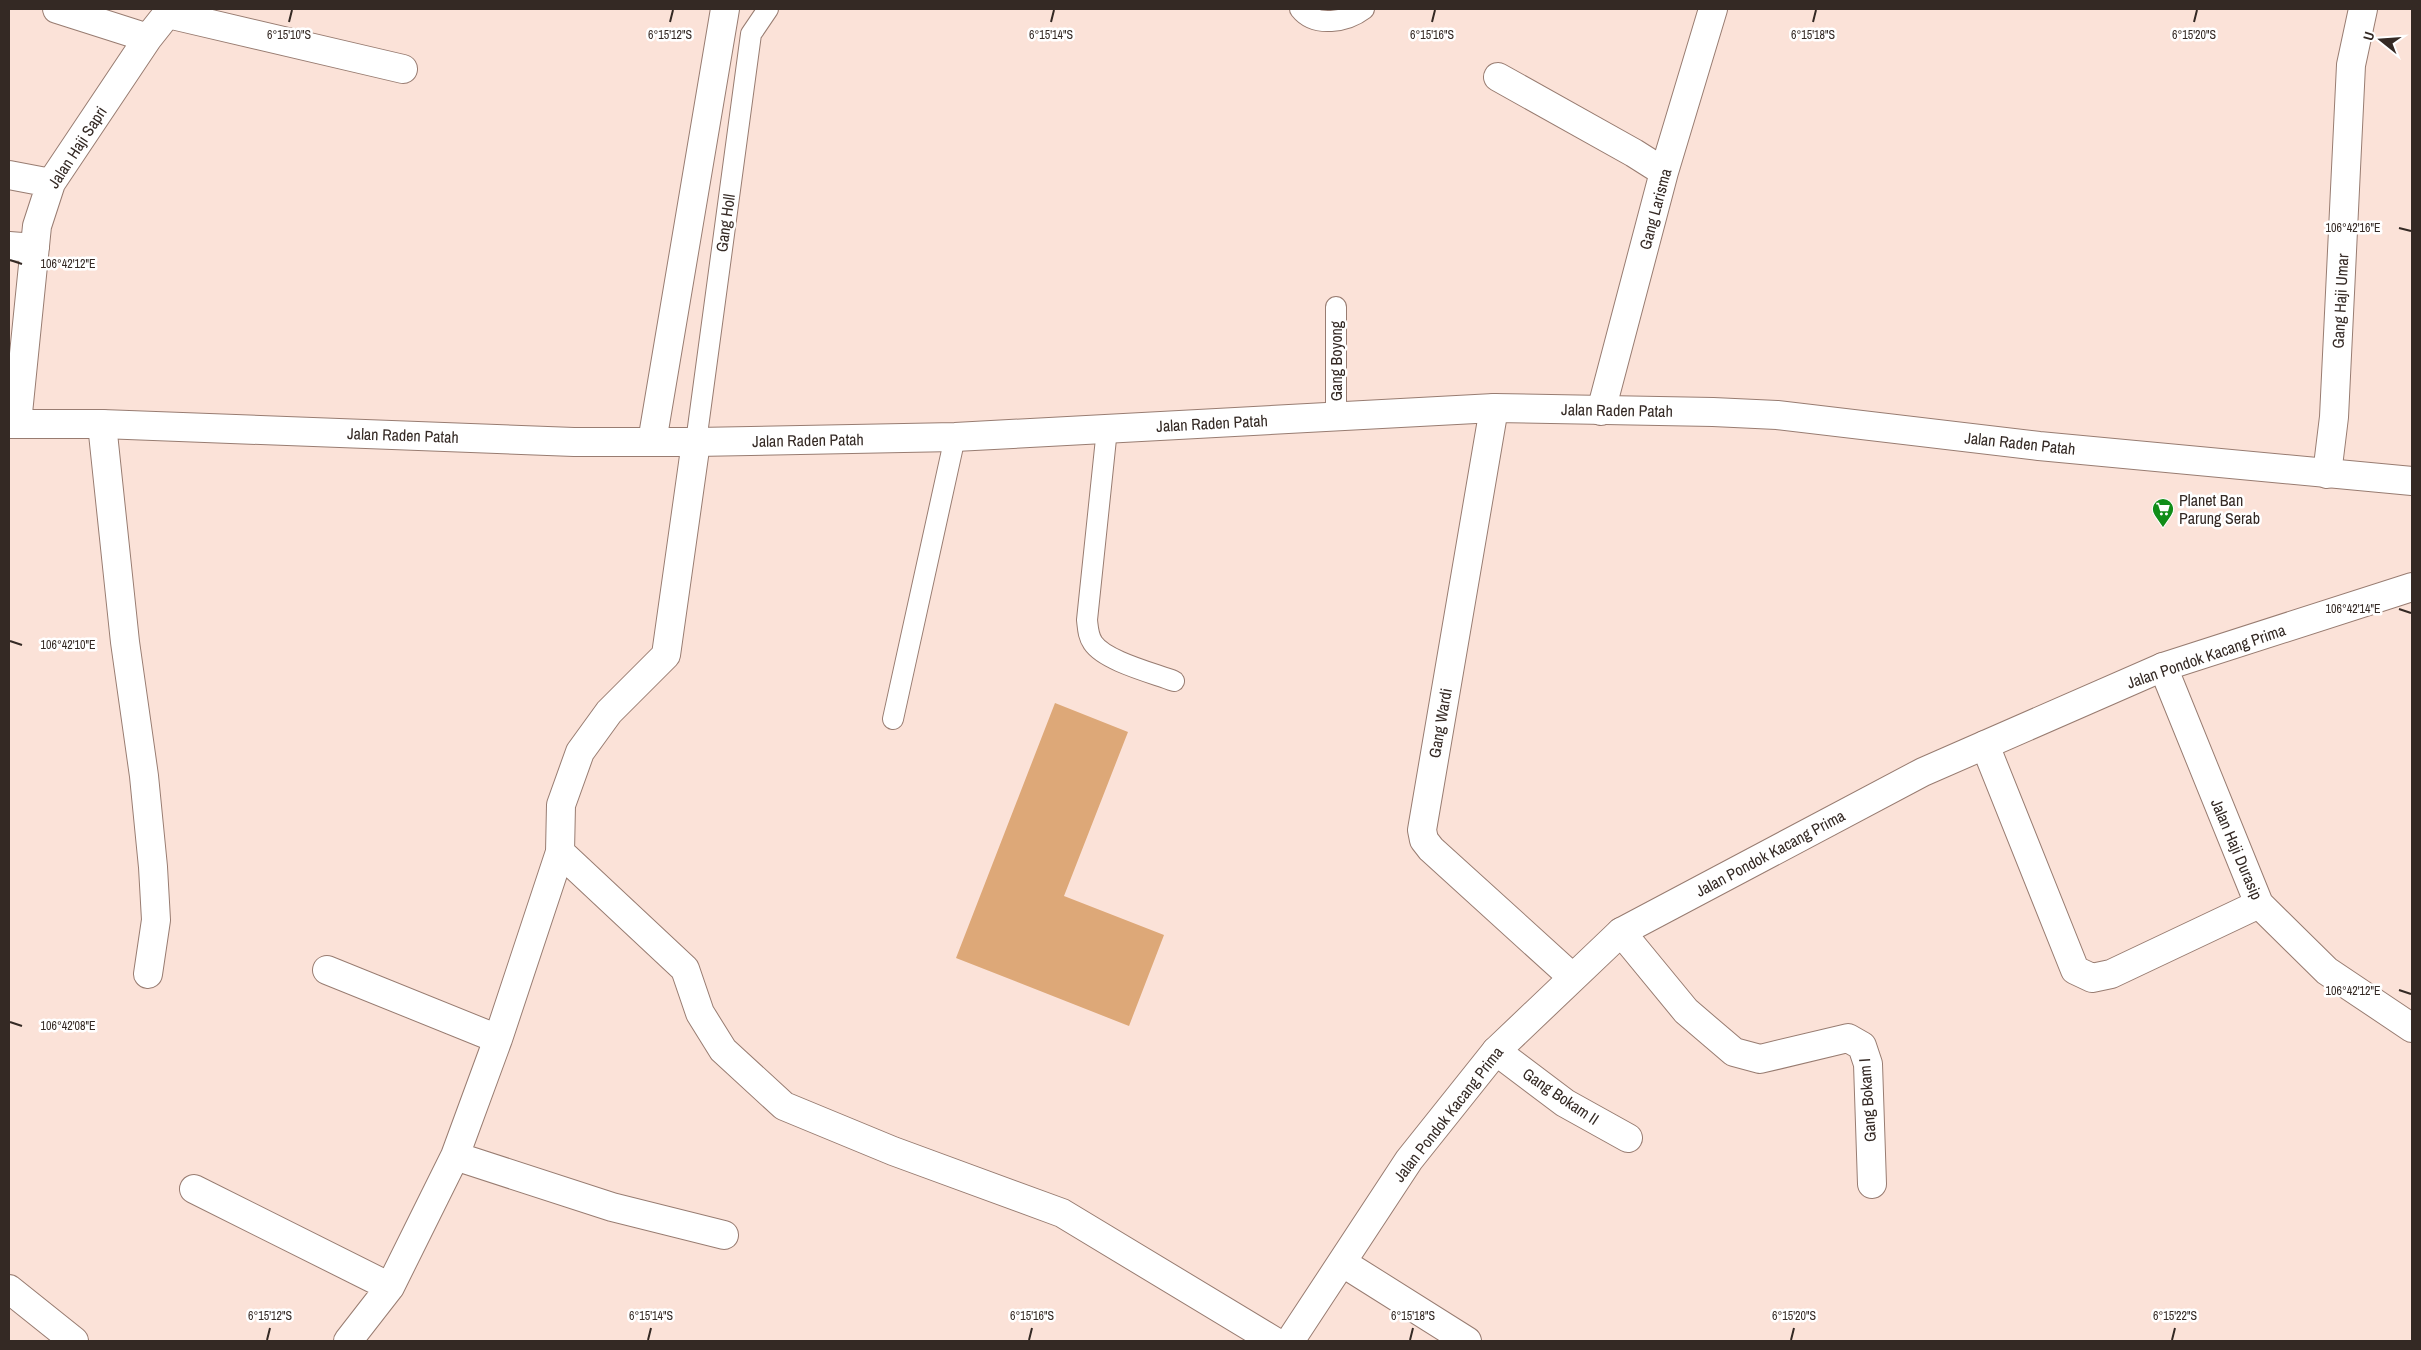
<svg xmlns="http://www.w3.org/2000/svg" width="2421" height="1350" viewBox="0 0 2421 1350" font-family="'Archivo Narrow',sans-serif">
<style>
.building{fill:#dda878}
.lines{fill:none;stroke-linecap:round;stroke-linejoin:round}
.service-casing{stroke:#987c71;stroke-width:22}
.minor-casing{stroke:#987c71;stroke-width:30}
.tertiary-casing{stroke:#987c71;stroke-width:30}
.secondary-casing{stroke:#987c71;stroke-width:30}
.service{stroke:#fff;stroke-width:20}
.minor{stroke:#fff;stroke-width:28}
.tertiary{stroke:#fff;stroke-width:28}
.secondary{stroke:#fff;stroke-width:28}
.ticks{fill:none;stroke:#342924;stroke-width:2}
.labels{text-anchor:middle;stroke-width:5;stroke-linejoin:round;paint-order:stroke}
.street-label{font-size:16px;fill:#342924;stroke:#fff}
.poi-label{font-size:16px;fill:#342924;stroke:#fff;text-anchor:start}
.ticks-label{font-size:12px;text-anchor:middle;fill:#342924;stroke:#fff;stroke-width:5;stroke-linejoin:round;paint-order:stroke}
</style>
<rect width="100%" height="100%" fill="#fbe2d8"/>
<path class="building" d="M1055 703 1128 732 1064 896 1164 935 1129 1026 956 958Z"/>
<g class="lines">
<g class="service-casing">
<path id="service" d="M1300 9C1315 28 1347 22 1364 9
M1336 307V415
M1107 429 1087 620C1088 628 1088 636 1093 643 1105 661 1153 673 1174 681
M696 442 751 34 768 9
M893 719 955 437"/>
</g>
<g class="minor-casing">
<path id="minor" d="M57 9 148 38
M168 14 403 69
M1498 77 1634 153 1664 172
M9 175 51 183
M9 246 35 248
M1494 408 1422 830 1424 840 1431 849 1572 977
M1601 411 1664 172 1713 9
M17 423 37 226 51 183 148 38 171 9
M102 424 125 642 144 776 153 867 156 920 148 974
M652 442 725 9
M2327 474 2334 417 2351 65 2363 9
M2163 667 2259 904 2327 971 2412 1028
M1985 745 2075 970 2092 978 2111 974 2259 904
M560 852 685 969 700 1013 723 1050 784 1106 893 1151 1062 1213 1274 1341
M1621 932 1686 1011 1734 1052 1760 1059 1848 1038 1862 1046 1868 1064 1872 1184
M327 970 498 1039
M1496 1051 1565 1103 1628 1138
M455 1156 612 1207 724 1235
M194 1189 390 1287
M1343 1263 1467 1341
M9 1289 74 1341
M348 1341 390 1287 455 1156 498 1039 560 852 561 805 580 752 609 712 666 655 696 442"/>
</g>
<g class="tertiary-casing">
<path id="tertiary" d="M1290 1341 1409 1160 1496 1051 1621 932 1923 772 2163 667 2412 587"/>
</g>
<g class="secondary-casing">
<path id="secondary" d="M9 424H102L574 442H696L955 437 1494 408 1713 412 1777 415 2039 446 2412 481"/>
</g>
<use href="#service" class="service"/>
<use href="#minor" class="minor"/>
<use href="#tertiary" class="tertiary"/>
<use href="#secondary" class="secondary"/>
</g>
<path class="ticks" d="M289 22 292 10M670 22 673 10M1051 22 1054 10M1432 22 1435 10M1813 22 1816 10M2194 22 2197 10M2399 228 2411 231M10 260 22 264M2399 609 2411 613M10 641 22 645M2399 990 2411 994M10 1022 22 1026M267 1340 270 1328M648 1340 651 1328M1029 1340 1032 1328M1410 1340 1413 1328M1791 1340 1794 1328M2172 1340 2175 1328"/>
<defs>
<g id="supermarket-pin" transform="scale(1.125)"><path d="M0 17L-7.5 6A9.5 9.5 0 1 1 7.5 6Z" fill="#108d18" stroke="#fff"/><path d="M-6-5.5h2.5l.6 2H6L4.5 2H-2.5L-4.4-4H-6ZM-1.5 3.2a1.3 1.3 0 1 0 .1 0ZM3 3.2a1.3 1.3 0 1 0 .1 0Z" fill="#fff"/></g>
</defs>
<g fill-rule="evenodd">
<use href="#supermarket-pin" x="2163" y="509"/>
</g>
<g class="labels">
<g class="street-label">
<text transform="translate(77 147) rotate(-57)" y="6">Jalan Haji Sapri</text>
<text transform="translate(1655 209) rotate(-75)" y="6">Gang Larisma</text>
<text transform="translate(725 223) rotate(-82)" y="6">Gang Holl</text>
<text transform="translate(2340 301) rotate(-87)" y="6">Gang Haji Umar</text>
<text transform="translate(1336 361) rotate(-90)" y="6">Gang Boyong</text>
<text transform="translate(1617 410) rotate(1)" y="6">Jalan Raden Patah</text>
<text transform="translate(1212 423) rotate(-3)" y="6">Jalan Raden Patah</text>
<text transform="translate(403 435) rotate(2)" y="6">Jalan Raden Patah</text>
<text transform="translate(808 440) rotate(-1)" y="6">Jalan Raden Patah</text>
<text transform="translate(2020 443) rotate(6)" y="6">Jalan Raden Patah</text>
<text transform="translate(2206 656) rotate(-19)" y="6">Jalan Pondok Kacang Prima</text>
<text transform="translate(1440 723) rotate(-80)" y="6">Gang Wardi</text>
<text transform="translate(2237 849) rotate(67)" y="6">Jalan Haji Durasip</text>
<text transform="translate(1770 853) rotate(-28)" y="6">Jalan Pondok Kacang Prima</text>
<text transform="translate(1561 1096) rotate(34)" y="6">Gang Bokam II</text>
<text transform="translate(1867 1100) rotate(-94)" y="6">Gang Bokam I</text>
<text transform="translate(1448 1114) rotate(-52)" y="6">Jalan Pondok Kacang Prima</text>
</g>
<g class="poi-label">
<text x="2179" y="506">Planet Ban<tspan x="2179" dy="18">Parung Serab</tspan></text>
</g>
</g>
<g class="ticks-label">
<text x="289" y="39">6°15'10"S</text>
<text x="670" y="39">6°15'12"S</text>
<text x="1051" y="39">6°15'14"S</text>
<text x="1432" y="39">6°15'16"S</text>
<text x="1813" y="39">6°15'18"S</text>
<text x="2194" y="39">6°15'20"S</text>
<text x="2353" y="232">106°42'16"E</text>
<text x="68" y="268">106°42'12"E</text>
<text x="2353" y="613">106°42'14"E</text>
<text x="68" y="649">106°42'10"E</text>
<text x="2353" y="995">106°42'12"E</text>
<text x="68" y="1030">106°42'08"E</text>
<text x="270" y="1320">6°15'12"S</text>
<text x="651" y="1320">6°15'14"S</text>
<text x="1032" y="1320">6°15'16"S</text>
<text x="1413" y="1320">6°15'18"S</text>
<text x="1794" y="1320">6°15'20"S</text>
<text x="2175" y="1320">6°15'22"S</text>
</g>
<rect width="2421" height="1350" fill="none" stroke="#342924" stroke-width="20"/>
<g transform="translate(2381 40) rotate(287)" stroke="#ffffff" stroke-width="4" paint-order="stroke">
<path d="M0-4L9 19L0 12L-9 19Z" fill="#342924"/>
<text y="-8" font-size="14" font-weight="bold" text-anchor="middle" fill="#342924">U</text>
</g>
</svg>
